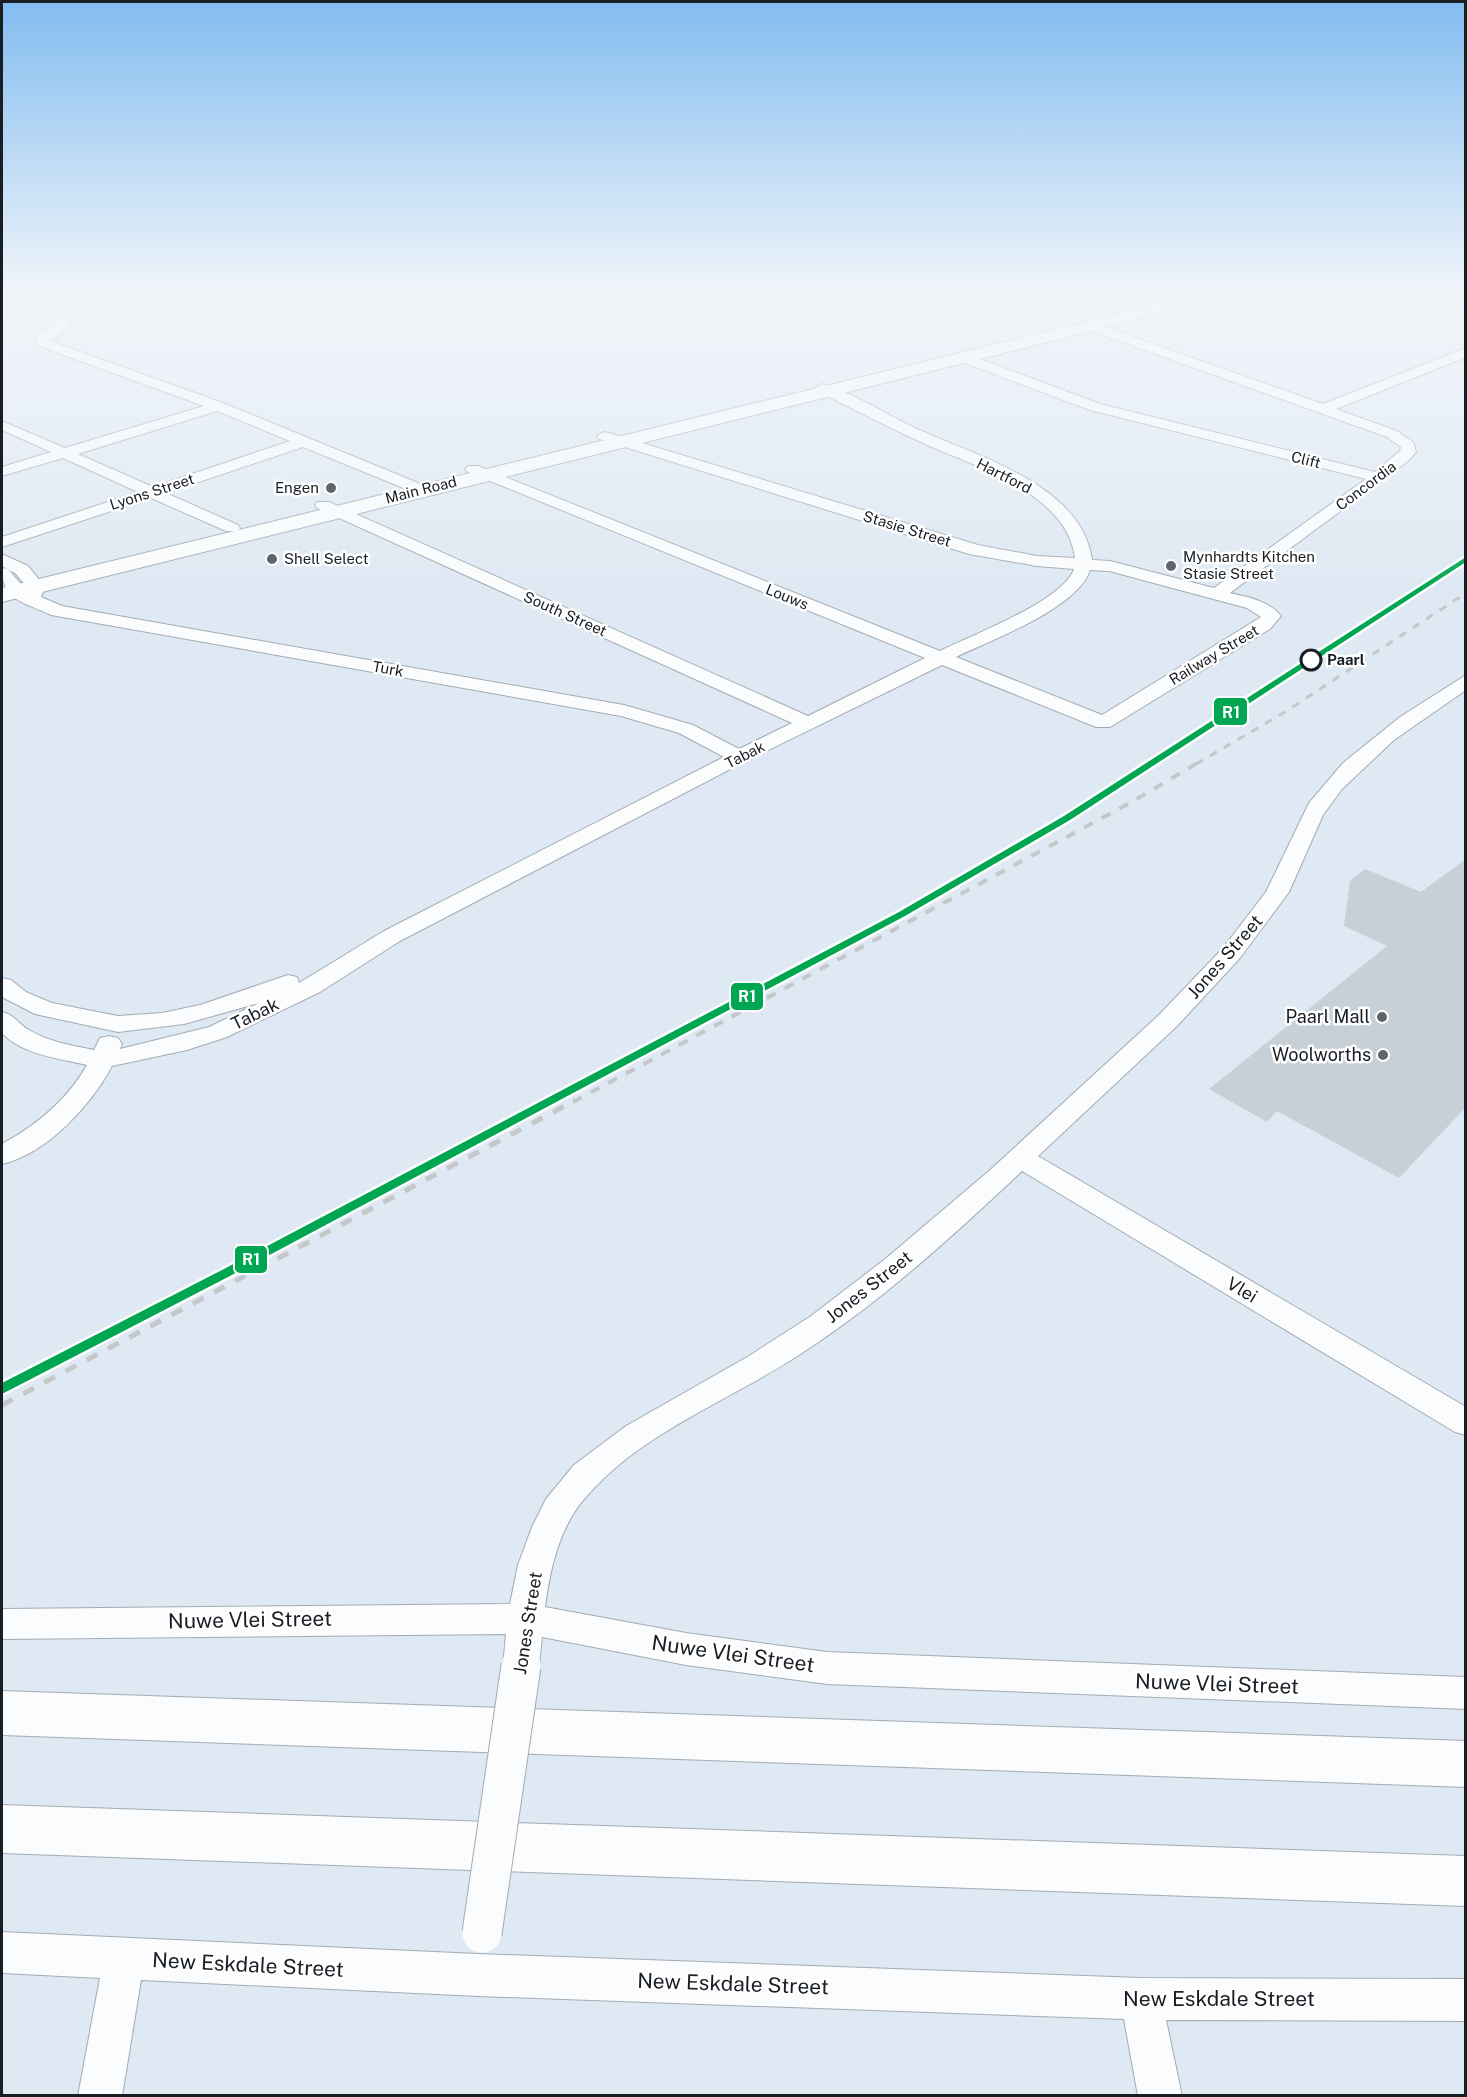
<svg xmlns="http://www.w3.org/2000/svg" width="1467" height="2097" viewBox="0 0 1467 2097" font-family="'Public Sans',sans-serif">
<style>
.building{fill:#c7cfd7}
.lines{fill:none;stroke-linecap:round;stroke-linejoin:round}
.minor-casing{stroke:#a3abb2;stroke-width:2}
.major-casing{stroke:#a3abb2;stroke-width:2}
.highway-casing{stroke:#a3abb2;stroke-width:2}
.minor{fill:#fafcfd;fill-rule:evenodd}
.major{fill:#fafcfd;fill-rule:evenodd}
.highway{fill:#fafcfd;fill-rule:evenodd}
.rail-far2{stroke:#c5c7c9;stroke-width:3;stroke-dasharray:8 8;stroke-linecap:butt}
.rail-far1{stroke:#c5c7c9;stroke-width:4;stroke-dasharray:10 10;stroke-linecap:butt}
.rail{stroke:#c5c7c9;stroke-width:5;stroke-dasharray:12 12;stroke-linecap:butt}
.minor-bridge-casing{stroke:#a3abb2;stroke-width:41;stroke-linecap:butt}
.minor-bridge{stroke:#fafcfd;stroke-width:39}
.rail-1-casing{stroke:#fff;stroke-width:5}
.rail-1{fill:#00a651;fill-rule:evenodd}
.poi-dot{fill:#5e656c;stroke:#fff;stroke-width:2}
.stop-dot{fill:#fff;stroke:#181e24;stroke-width:3}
.labels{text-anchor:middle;stroke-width:5;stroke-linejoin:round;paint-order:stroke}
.far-street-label{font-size:15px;fill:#181e24;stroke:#fff}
.far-poi-label{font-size:15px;fill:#181e24;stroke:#fff;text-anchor:start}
.far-stop-label{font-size:15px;font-weight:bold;fill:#181e24;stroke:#fff;text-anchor:start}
.street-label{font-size:18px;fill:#181e24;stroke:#fff}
.poi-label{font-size:18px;fill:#181e24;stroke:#fff;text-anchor:end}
.near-street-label{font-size:21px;fill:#181e24;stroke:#fff}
.line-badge{stroke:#fff;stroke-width:2}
.badge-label{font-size:16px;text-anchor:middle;font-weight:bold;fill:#fff}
</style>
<rect width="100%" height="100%" fill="#dfe9f3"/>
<path class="building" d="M1466 859V1107L1399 1178 1277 1111 1267 1122 1209 1089 1387 946 1344 926 1350 881 1365 869 1421 892Z"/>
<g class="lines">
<g class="minor-casing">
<path id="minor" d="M1454 298H1466V304Z
M64 318 70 322 63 333 50 341 223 403 428 487 430 490 428 493H416L303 447 166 493 238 525 240 528 238 531H226L151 498 2 547V537L138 492 63 458 2 476V467L51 452 2 430V421L65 448 204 406 39 346 36 339 38 336ZM217 411 290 441 153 487 78 454Z
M1091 322 1323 404 1466 348V357L1336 409 1397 431 1413 442 1416 452 1408 461 1230 593C1248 597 1269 601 1281 616L1270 629 1110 727H1096L942 665 746 761 400 941 320 992 227 1037 187 1050 112 1066C91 1105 47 1154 2 1164V1144C37 1125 67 1100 87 1065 58 1058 23 1055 2 1033V1012C14 1014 18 1024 29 1030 49 1042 71 1045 94 1050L100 1038 109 1036 118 1038 122 1044 120 1049 209 1027 259 1003 184 1024 118 1032 35 1014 2 997V978L11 980 26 992 52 1003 118 1016 162 1013 200 1005 288 975 297 977 299 983 384 931 724 757 679 733 621 716 51 615C24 602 2 601 2 568L8 569 26 590 27 587 16 574 2 566V554L28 566 45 587 41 597 62 606 624 705 693 725 739 749 792 723 317 508 315 505 317 502H329L808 716 925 658 468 472 465 469 468 466H478L940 651C972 635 1063 601 1074 569L1037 566 969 554 599 439 597 436 604 432 609 433 978 545 1037 556 1075 558C1067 493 976 467 925 444 888 427 853 409 817 391L815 388 822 384C847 390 888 415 913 427 972 455 1082 483 1092 560L1110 561 1214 588 1366 479 1090 410 957 360V354H967L1100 404 1375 472 1400 451 1401 447 1387 437 1086 329 1085 326ZM1090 570 1109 571 1247 608 1261 617 1102 715 956 657C992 640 1078 608 1090 570Z
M1466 675V690L1394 740 1342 789 1323 815 1289 892 1240 958 1177 1026 1038 1156 1466 1407V1435L1455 1432 1022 1171C953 1236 882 1301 802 1353 731 1400 641 1432 585 1498 559 1528 550 1569 545 1607L686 1633 827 1652 1466 1677V1709L827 1684 686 1665 542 1637 539 1666 534 1677 521 1682 508 1677 503 1666 506 1634 2 1639V1609L510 1604 518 1565 532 1527 546 1499 574 1465 626 1426 749 1356 811 1316 884 1260 989 1171 1159 1015 1223 948 1266 892 1309 803 1343 763 1400 717Z
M2 1932 478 1954 1141 1978 1466 1979V2021L1166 2020 1182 2096H1138L1124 2019 478 1996 141 1980 122 2096H78L100 1978 2 1973Z"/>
</g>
<g class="major-casing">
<path id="major" d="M1175 298H1200L1198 301 1097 330 2 602V588L1086 322Z"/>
</g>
<g class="highway-casing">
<path id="highway" d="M2 1691 1466 1741V1787L2 1735Z
M2 1805 1466 1856V1906L2 1853Z"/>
</g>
<use href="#minor" class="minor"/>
<use href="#major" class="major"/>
<use href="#highway" class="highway"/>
<path class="rail-far2" d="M1150 764 1466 559
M1196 764 1285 712 1466 593"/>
<path class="rail-far1" d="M549 1102C753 993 958 888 1153 762
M573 1102 1130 803 1199 762"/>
<path class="rail" d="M2 1389 551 1100
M2 1405 576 1100"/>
<g class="minor-bridge-casing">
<path id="minor-bridge" d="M482 1933 521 1666"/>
</g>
<use href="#minor-bridge" class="minor-bridge"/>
<g class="rail-1-casing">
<path id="rail-1" d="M1466 557V562L1070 820 905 916 230 1276 2 1394V1383L222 1270 899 912 1064 816Z"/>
</g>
<use href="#rail-1" class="rail-1"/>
</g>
<linearGradient id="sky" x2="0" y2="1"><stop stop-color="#82bcf0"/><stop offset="0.5" stop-color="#f1f5fa"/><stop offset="1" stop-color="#f1f5fa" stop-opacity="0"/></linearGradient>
<rect width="1467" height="591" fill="url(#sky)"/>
<g class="poi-dot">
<circle cx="331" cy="488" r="6"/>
<circle cx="272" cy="559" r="6"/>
<circle cx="1171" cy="566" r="6"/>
<circle cx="1382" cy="1017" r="6"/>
<circle cx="1383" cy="1055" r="6"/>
</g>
<circle class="stop-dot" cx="1311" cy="660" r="10"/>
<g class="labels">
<g class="far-street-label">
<text transform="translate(1306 460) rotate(14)" y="5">Clift</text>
<text transform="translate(1004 476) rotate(27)" y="5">Hartford</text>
<text transform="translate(1366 486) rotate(-37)" y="5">Concordia</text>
<text transform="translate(421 490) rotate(-14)" y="5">Main Road</text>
<text transform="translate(152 492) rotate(-18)" y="5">Lyons Street</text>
<text transform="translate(907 529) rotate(17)" y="5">Stasie Street</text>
<text transform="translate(787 597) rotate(22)" y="5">Louws</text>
<text transform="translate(565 614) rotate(24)" y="5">South Street</text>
<text transform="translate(1214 655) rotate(-31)" y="5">Railway Street</text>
<text transform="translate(388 669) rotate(10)" y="5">Turk</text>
<text transform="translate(745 755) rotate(-27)" y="5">Tabak</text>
</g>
<g class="far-poi-label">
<text x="319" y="493" text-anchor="end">Engen</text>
<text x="1183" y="562">Mynhardts Kitchen<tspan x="1183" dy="17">Stasie Street</tspan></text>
<text x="284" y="564">Shell Select</text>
</g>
<g class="far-stop-label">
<text x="1327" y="665">Paarl</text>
</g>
<g class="street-label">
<text transform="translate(1225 957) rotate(-49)" y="6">Jones Street</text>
<text transform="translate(255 1014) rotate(-26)" y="6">Tabak</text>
<text transform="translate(869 1287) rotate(-38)" y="6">Jones Street</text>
<text transform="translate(1242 1290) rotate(31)" y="6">Vlei</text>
<text transform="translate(528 1623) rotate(-81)" y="6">Jones Street</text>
</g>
<g class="poi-label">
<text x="1370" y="1023">Paarl Mall</text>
<text x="1371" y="1061">Woolworths</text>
</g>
<g class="near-street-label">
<text transform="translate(250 1620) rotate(-1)" y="7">Nuwe Vlei Street</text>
<text transform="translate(733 1654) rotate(8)" y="7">Nuwe Vlei Street</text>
<text transform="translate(1217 1684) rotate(2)" y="7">Nuwe Vlei Street</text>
<text transform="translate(248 1965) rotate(3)" y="7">New Eskdale Street</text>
<text transform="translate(733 1984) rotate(2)" y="7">New Eskdale Street</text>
<text x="1219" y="2006">New Eskdale Street</text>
</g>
</g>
<g class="line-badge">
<rect x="1213" y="697" width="35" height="29" rx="6" fill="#00a651"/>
<rect x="730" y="982" width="34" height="29" rx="6" fill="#00a651"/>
<rect x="234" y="1245" width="34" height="29" rx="6" fill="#00a651"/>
</g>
<g class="badge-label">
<text x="1231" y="718">R1</text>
<text x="747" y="1002">R1</text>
<text x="251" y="1265">R1</text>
</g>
<rect width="1467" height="2097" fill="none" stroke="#181e24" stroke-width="6"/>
</svg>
